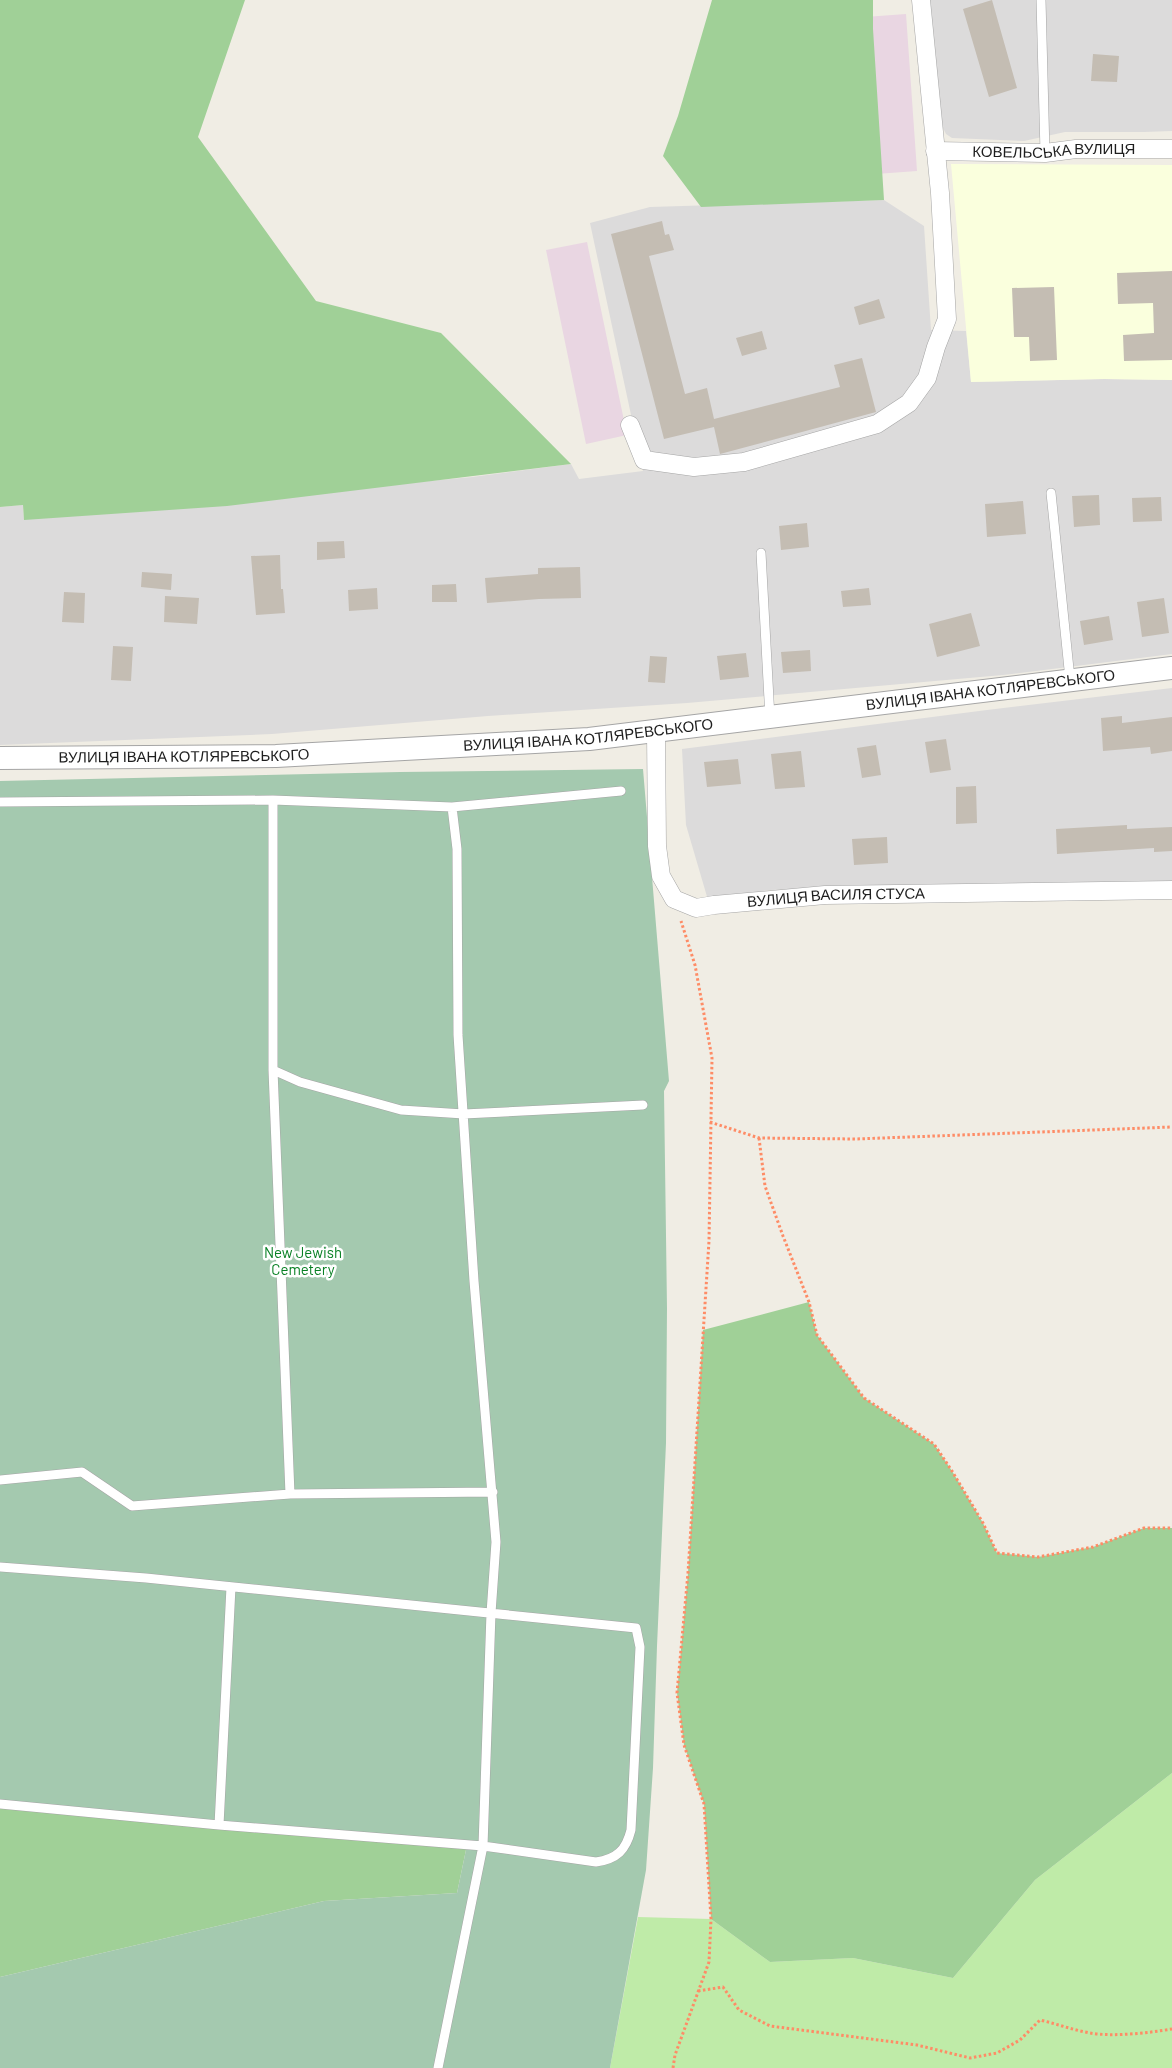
<svg xmlns="http://www.w3.org/2000/svg" width="1172" height="2068" viewBox="0 0 1172 2068" font-family="Barlow,sans-serif">
<style>
.residential{fill:#dcdbdb}
.industrial{fill:#e9d6e2}
.education{fill:#faffdd}
.grass{fill:#bfeba8}
.forest{fill:#a0d097}
.cemetery{fill:#a4c9af}
.building{fill:#c4bdb3}
.lines{fill:none;stroke-linecap:round;stroke-linejoin:round}
.service-casing{stroke:#a5a5a5;stroke-width:10}
.minor-casing{stroke:#a5a5a5;stroke-width:19}
.tertiary-casing{stroke:#a5a5a5;stroke-width:24}
.path{stroke:#fe8c66;stroke-width:3;stroke-dasharray:2.5 2.5;stroke-linecap:butt}
.service{stroke:#fff;stroke-width:9}
.minor{stroke:#fff;stroke-width:18}
.tertiary{stroke:#fff;stroke-width:22}
.labels{text-anchor:middle;stroke-width:5;stroke-linejoin:round;paint-order:stroke}
.street-label{font-size:15px;fill:#1e1e1e;stroke:#fff}
.park-label{font-size:15px;fill:#088024;stroke:#fff}
</style>
<rect width="100%" height="100%" fill="#f0ede4"/>
<path class="residential" d="M930 0H1172V131L1144 132H1065L1024 141 952 138 946 134 942 126Z
M884 200 924 226 931 330 966 331 971 382 1104 379 1172 380V654L1003 675 687 703 488 716 272 734 0 745V507L23 505 24 519 472 477 571 464 579 479 643 471 590 223 650 207Z
M1172 688V882L770 890 708 900 686 825 682 749 987 710Z"/>
<path class="industrial" d="M906 14 917 171 876 174 865 17Z
M587 242 627 435 586 444 546 250Z"/>
<path class="education" d="M951 164 1172 165V380L1104 379 971 382Z"/>
<path class="grass" d="M1172 1773V2068H610L638 1917 711 1919 770 1962 853 1958 953 1978 1035 1880Z"/>
<path class="forest" d="M0 0H245L198 137 316 301 441 333 571 464 227 506 24 520 23 505 0 507Z
M712 0H873V29L884 200 701 207 663 156 678 116Z
M809 1302 817 1335 864 1398 934 1444 952 1471 983 1523 997 1553 1038 1557 1093 1547 1144 1528H1172V1773L1035 1880 953 1978 853 1958 770 1962 711 1919 704 1804 684 1745 677 1693 688 1573 703 1330Z
M0 1804 467 1845 457 1893 324 1901 0 1977Z"/>
<path class="cemetery" d="M643 769 669 1081 664 1091 667 1308 666 1443 657 1646 653 1768 646 1870 610 2068H0V1977L324 1901 457 1893 467 1845 0 1804V781L400 772Z"/>
<path class="building" d="M992 0 1017 88 989 97 963 9Z
M1093 54 1119 56 1117 82 1091 81Z
M662 221 665 235 669 234 674 250 649 256 685 394 707 388 714 419 840 387 834 365 862 358 876 412 720 454 714 427 664 439 611 234Z
M1172 271V360L1124 361 1123 335 1154 333 1153 303 1118 304 1117 273Z
M1054 287 1057 360 1030 361 1029 337H1014L1012 288Z
M879 299 885 318 859 325 854 307Z
M762 331 767 349 742 356 736 338Z
M1099 495 1100 525 1074 527 1072 496Z
M1161 497 1162 521 1133 522 1132 498Z
M1023 501 1026 534 987 537 985 504Z
M807 523 809 547 781 550 779 526Z
M344 541 345 558 317 560V542Z
M280 555 281 589H283L285 613 256 615 251 556Z
M580 567 581 598 539 599 487 603 485 578 538 574V568Z
M142 572 172 574 171 590 141 587Z
M456 584 457 602H432V585Z
M377 588 378 609 349 611 348 590Z
M869 588 871 605 843 607 841 591Z
M64 592 85 593 84 623 62 622Z
M165 596 199 598 197 624 164 622Z
M1164 598 1169 633 1142 637 1137 602Z
M971 613 980 646 937 657 929 624Z
M1109 616 1113 640 1084 645 1080 621Z
M113 646 133 647 131 681 111 680Z
M810 650 811 671 783 673 781 652Z
M746 653 749 677 720 680 717 656Z
M650 656 667 657 665 683 648 682Z
M1122 716V723L1172 717V751L1151 754 1150 747 1103 751 1101 718Z
M946 739 951 770 930 773 925 742Z
M876 745 881 775 862 778 857 748Z
M801 751 805 787 775 789 771 754Z
M738 759 741 784 707 787 704 762Z
M976 786 977 823 956 824V787Z
M1127 825V829L1172 827V851L1154 852V848L1057 854 1056 829Z
M887 837 888 863 854 865 852 839Z"/>
<g class="lines">
<g class="service-casing">
<path id="service" d="M1041 0 1045 153
M1051 493 1070 679
M761 553 770 718
M273 800V1070L290 1494
M0 802 273 800 452 807 621 791
M273 1070 300 1082 401 1110 464 1114 643 1105
M0 1480 82 1472 132 1506 290 1494 493 1492
M0 1567 146 1578 636 1628 640 1647 631 1830C626 1850 617 1859 596 1862L483 1846 219 1825 0 1804
M219 1825 231 1587
M438 2068 483 1846 491 1613 496 1542 474 1281 458 1035 457 849 452 807"/>
</g>
<g class="minor-casing">
<g id="minor">
<path id="s1" d="M935 151 1045 153 1076 149H1172"/>
<path d="M630 425 644 460 694 467 744 462 877 424 909 403 927 378 936 347 947 319 940 193 921 0"/>
<path id="s2" d="M656 731 657 846 661 876 674 899 696 908 714 905 825 895 1172 890"/>
</g>
</g>
<g class="tertiary-casing">
<g id="tertiary">
<path id="s3" d="M0 758 276 756 589 739 1172 668"/>
</g>
</g>
<path class="path" d="M710 1122 759 1138 856 1139 1172 1127
M759 1138 765 1186 783 1236 809 1302 817 1335 864 1398 934 1444 952 1471 983 1523 997 1553 1038 1557 1093 1547 1144 1528H1172
M698 1991 723 1987 739 2010 770 2026 917 2045 970 2058 997 2053 1020 2040 1040 2020C1057 2024 1073 2030 1090 2033 1113 2037 1148 2033 1172 2029
M673 2068 675 2055 709 1962 711 1919 704 1804 684 1745 677 1693 688 1573 709 1241 712 1058 695 965 681 921"/>
<use href="#service" class="service"/>
<use href="#minor" class="minor"/>
<use href="#tertiary" class="tertiary"/>
</g>
<g class="labels">
<g class="street-label">
<text dy="5" stroke="none"><textPath href="#s1" startOffset="119">КОВЕЛЬСЬКА ВУЛИЦЯ</textPath></text>
<text dy="5" stroke="none"><textPath href="#s3" startOffset="994">ВУЛИЦЯ ІВАНА КОТЛЯРЕВСЬКОГО</textPath></text>
<text dy="5" stroke="none"><textPath href="#s3" startOffset="589">ВУЛИЦЯ ІВАНА КОТЛЯРЕВСЬКОГО</textPath></text>
<text dy="5" stroke="none"><textPath href="#s3" startOffset="184">ВУЛИЦЯ ІВАНА КОТЛЯРЕВСЬКОГО</textPath></text>
<text dy="5" stroke="none"><textPath href="#s2" startOffset="336">ВУЛИЦЯ ВАСИЛЯ СТУСА</textPath></text>
</g>
<g class="park-label">
<text x="303" y="1258">New Jewish<tspan x="303" dy="17">Cemetery</tspan></text>
</g>
</g>
</svg>
